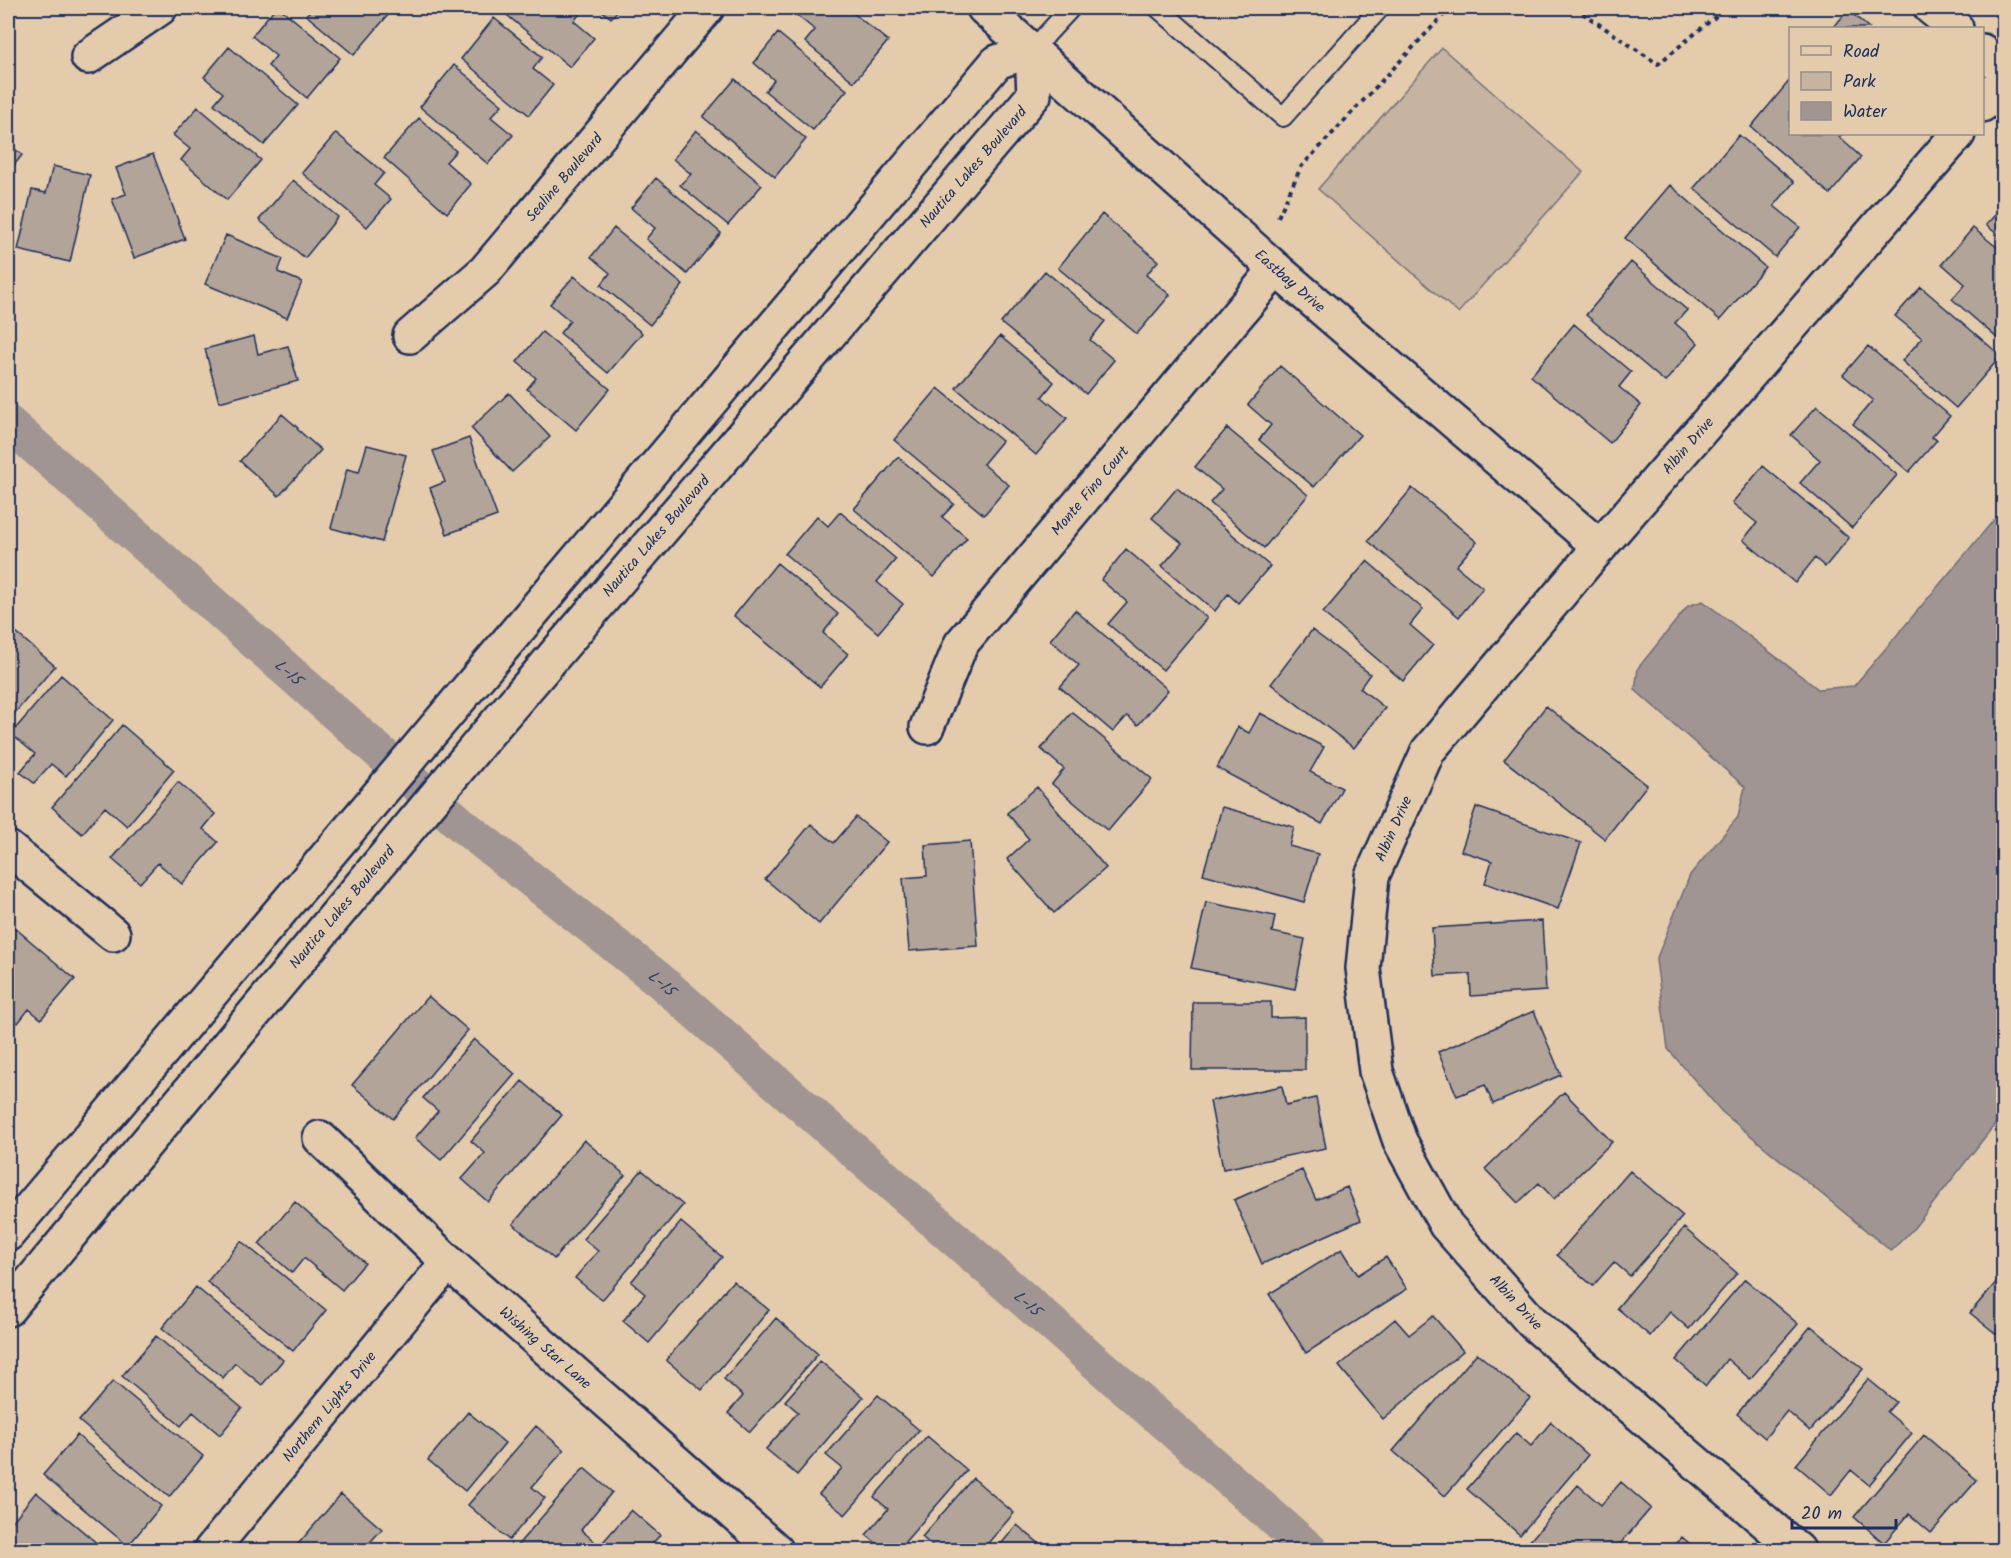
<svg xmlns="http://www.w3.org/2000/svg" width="2011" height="1558" viewBox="0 0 2011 1558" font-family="Kalam,sans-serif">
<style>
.green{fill:#c7b4a0;stroke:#71727f;stroke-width:1.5}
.water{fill:#a09592;stroke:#6b6c7d;stroke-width:1.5}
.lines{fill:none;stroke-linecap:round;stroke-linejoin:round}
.canal{stroke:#a09592;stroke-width:36}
.building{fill:#b2a498;stroke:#1b2f5e;stroke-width:1.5}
.lane-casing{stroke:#1b2f5e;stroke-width:22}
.street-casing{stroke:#1b2f5e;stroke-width:38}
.path{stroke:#1b2f5e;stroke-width:4;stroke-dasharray:4.5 4.5;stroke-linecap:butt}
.lane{stroke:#e4cbac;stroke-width:18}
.street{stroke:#e4cbac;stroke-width:33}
.labels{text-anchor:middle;stroke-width:5;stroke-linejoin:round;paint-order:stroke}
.street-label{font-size:15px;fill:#1b2f5e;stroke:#e4cbac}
.water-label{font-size:16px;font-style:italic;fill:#2f3e66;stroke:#e4cbac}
</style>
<rect width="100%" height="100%" fill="#e4cbac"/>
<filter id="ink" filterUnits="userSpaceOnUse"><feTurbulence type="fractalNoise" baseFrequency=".0167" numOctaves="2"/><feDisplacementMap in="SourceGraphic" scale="12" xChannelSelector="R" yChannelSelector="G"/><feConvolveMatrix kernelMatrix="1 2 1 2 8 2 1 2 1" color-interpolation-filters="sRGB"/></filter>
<g filter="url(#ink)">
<path class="green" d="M1442 48 1583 172 1458 313 1318 189Z"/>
<path class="water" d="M2003 509V1114L1914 1228 1891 1251 1722 1112 1668 1049 1656 960 1690 875 1738 817 1745 787 1635 690 1638 668 1688 606 1703 601 1818 689 1854 686Z"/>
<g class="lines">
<path class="canal" id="s1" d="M8 423 463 826 658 979 1310 1550"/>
</g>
<path class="building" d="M275 8H280L340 58 307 98 268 66 276 56 252 36Z
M313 8H379L388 15 354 55 306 15Z
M505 8H581L583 10 574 21 594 38 570 67 502 11Z
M598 8H620L611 18Z
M800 8H847L888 41 854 82 805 42 815 30 795 14Z
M1848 10 1869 28H1833Z
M494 18 542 57 533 69 553 85 529 115 461 59Z
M778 33 847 90 813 130 765 91 774 80 754 63Z
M229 47 298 105 264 145 214 104 223 93 204 77Z
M454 65 502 105 491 117 513 135 488 164 420 107Z
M735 79 806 139 775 177 703 117Z
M1790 80V134H1842L1839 137 1861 157 1830 194 1751 127Z
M198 107 261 160 227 200 181 160 190 149 173 135Z
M419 118 456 151 446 162 471 184 447 213 384 158Z
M696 130 762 185 728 225 680 185 691 174 673 159Z
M336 133 384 173 374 185 391 199 367 227 302 173Z
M1739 135 1794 182 1774 206 1800 227 1775 257 1694 188Z
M8 143 22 155 8 173Z
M153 154 185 239 134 258 112 199 126 194 116 168Z
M53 166 90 175 70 262 18 250 32 190 46 193Z
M656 178 721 233 687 274 646 239 655 228 631 208Z
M293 180 338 217 305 258 259 220Z
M1670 185 1765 267 1720 320 1625 238Z
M2004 205V240L1986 225Z
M1102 214 1158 261 1146 275 1170 295 1137 334 1058 268Z
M614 228 683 285 650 325 601 285 610 273 591 257Z
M1973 228 2004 253V344L1952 299 1965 284 1942 264Z
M226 235 283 259 278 272 302 282 287 318 205 284Z
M1631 262 1687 310 1675 323 1698 343 1665 382 1586 315Z
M1045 271 1105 321 1090 340 1114 360 1086 394 1001 323Z
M574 276 642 333 608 373 560 333 570 321 550 304Z
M1921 287 2001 356 1956 408 1902 361 1922 338 1895 316Z
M1574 324 1631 372 1619 387 1641 405 1610 443 1531 376Z
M542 332 610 389 576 430 527 389 536 378 517 362Z
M254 336 258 354 288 346 298 381 219 402 205 349Z
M1000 336 1054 382 1042 397 1067 418 1036 455 956 388Z
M1868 346 1950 416 1932 437 1937 440 1909 472 1853 424 1873 400 1843 375Z
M1280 366 1360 435 1314 487 1259 440 1271 425 1248 405Z
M938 388 1002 441 983 464 1009 485 984 515 894 440Z
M509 393 550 437 512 472 471 428Z
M1817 406 1897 475 1852 528 1800 483 1820 460 1791 435Z
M282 414 298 428 297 429 321 450 279 496 240 461Z
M1227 428 1308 495 1264 548 1210 503 1222 489 1195 467Z
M469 438 497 516 447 534 430 488 445 482 433 451Z
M367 445 406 455 382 542 331 528 347 469 359 472Z
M898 457 954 504 942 517 967 538 934 577 854 509Z
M1763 466 1849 538 1825 567 1815 558 1795 583 1743 540 1757 523 1732 503Z
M1177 488 1270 566 1238 603 1228 594 1215 611 1162 566 1182 543 1152 518Z
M1412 488 1477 542 1456 566 1483 588 1459 617 1368 541Z
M840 512 896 559 877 582 903 604 878 633 785 554 817 516 828 526Z
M1126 549 1207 618 1163 670 1108 624 1127 602 1101 580Z
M1367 561 1423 609 1410 625 1433 645 1403 681 1323 613Z
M777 563 838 614 823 633 848 654 820 687 734 616Z
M1075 610 1168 690 1138 725 1127 716 1113 732 1060 687 1079 665 1050 640Z
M8 626 55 666 8 721Z
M1312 630 1370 674 1360 688 1385 708 1354 748 1271 684Z
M61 675 113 720 66 776 51 764 34 783 20 772 35 754 11 734Z
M1546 706 1647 785 1605 839 1504 760Z
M1072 712 1152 779 1108 831 1052 784 1064 769 1041 749Z
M1260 713 1324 747 1310 772 1342 788 1322 824 1217 768 1238 727 1249 733Z
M122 725 174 770 127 826 105 807 82 834 52 807Z
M178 782 215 814 203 829 218 842 182 884 158 863 140 883 112 859Z
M1037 787 1106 868 1054 913 1007 859 1029 839 1007 813Z
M1222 807 1294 827 1289 846 1318 854 1304 902 1203 874Z
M1476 807 1581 843 1558 909 1485 883 1492 861 1461 851Z
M856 817 887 842 819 924 765 879 811 824 834 843Z
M970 841 978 946 909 951 903 878 927 876 925 845Z
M1206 902 1275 916 1272 932 1305 939 1295 989 1191 968Z
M1542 921 1546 991 1471 996 1470 974 1435 976 1432 928Z
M8 922 75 979 41 1019 29 1009 18 1023 8 1014Z
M428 996 468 1030 393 1119 352 1085Z
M1193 1002H1271V1018L1305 1017V1070H1192Z
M1534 1011 1561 1075 1493 1104 1485 1085 1457 1096 1438 1052Z
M474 1039 515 1074 441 1160 415 1138 438 1111 423 1098Z
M522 1081 562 1115 488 1202 462 1179 485 1153 471 1141Z
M1282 1086 1286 1105 1316 1098 1326 1148 1223 1169 1210 1101Z
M1564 1092 1612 1142 1554 1199 1539 1183 1518 1203 1485 1169Z
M584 1140 625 1175 554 1259 513 1224Z
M642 1170 683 1205 602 1300 575 1278 598 1251 583 1239Z
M1302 1170 1316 1200 1347 1187 1361 1220 1262 1264 1234 1200Z
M1630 1171 1683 1216 1630 1276 1614 1262 1593 1286 1557 1255Z
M295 1202 365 1263 342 1290 304 1258 292 1273 259 1244Z
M681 1222 722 1257 649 1343 623 1321 645 1294 631 1282Z
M1684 1228 1737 1273 1689 1329 1670 1312 1650 1336 1617 1308Z
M241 1241 326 1310 293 1351 207 1282Z
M1342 1249 1358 1275 1386 1257 1407 1289 1306 1353 1269 1294Z
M2004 1273V1340L1970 1313Z
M1745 1279 1798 1324 1750 1379 1727 1359 1706 1386 1676 1360Z
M733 1281 769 1310 702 1390 666 1360Z
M196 1287 283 1360 262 1385 235 1363 223 1378 162 1328Z
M1433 1316 1463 1351 1383 1419 1339 1366 1395 1319 1409 1335Z
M776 1318 818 1354 750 1432 728 1413 743 1396 724 1379Z
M1811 1326 1863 1369 1810 1431 1787 1411 1765 1438 1737 1414Z
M156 1336 242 1408 220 1435 193 1412 181 1426 122 1376Z
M1477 1353 1530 1398 1445 1496 1393 1451Z
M820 1361 863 1397 797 1475 766 1449 798 1412 785 1401Z
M1868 1379 1896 1402 1887 1412 1912 1433 1869 1485 1851 1470 1831 1495 1796 1465Z
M113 1381 203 1456 169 1497 79 1421Z
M878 1395 919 1430 845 1515 819 1494 842 1468 826 1455Z
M468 1412 505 1443 465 1491 428 1460Z
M1551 1422 1588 1455 1520 1535 1467 1489 1516 1433 1531 1446Z
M536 1426 564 1450 532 1487 545 1498 509 1540 468 1505Z
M77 1435 161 1506 128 1546 43 1475Z
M1924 1435 1977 1480 1931 1533 1909 1514 1884 1543 1854 1517Z
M927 1436 967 1470 898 1550H885L866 1535 888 1509 874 1497Z
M584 1468 612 1492 581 1530 594 1541 586 1550H520L516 1547Z
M973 1478 1014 1513 982 1550H937L922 1537Z
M1621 1482 1651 1508 1615 1550H1522L1578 1485 1601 1505Z
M36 1492 105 1550H24L8 1536V1527Z
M341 1494 382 1529 363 1550H293Z
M631 1510 660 1535 647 1550H596Z
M1017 1525 1047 1550H996Z
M1682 1537 1697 1550H1671Z"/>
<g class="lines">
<g class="lane-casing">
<path id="lane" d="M1158 8 1283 117 1380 8
M1032 50 1071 8"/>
</g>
<g class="street-casing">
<g id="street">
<path id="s2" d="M984 8 1276 269 1600 547"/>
<path d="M1931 8 1956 28"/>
<path d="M1982 51 2004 69"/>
<path d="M88 57 160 8"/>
<path d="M1982 105 2004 80"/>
<path id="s3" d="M410 336 485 271 707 8"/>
<path id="s4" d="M927 727 961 644 1276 269"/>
<path d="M8 848 113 934"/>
<path id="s5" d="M320 1138 448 1262 776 1550"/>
<path d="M8 1234 997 62 1032 50 1034 95 488 733 8 1309"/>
<path id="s6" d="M211 1550 448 1262"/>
<path id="s7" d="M1798 1550 1532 1322 1446 1225 1400 1141 1376 1071 1363 968 1372 876 1428 751 1591 557 1958 134"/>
</g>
</g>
<path class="path" d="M1575 8 1658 64 1726 8
M1278 217 1301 167 1450 8"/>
<use href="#lane" class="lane"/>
<use href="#street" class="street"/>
</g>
</g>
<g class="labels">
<g class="street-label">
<text transform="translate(973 167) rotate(-49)" y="5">Nautica Lakes Boulevard</text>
<text dy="5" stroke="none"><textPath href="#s3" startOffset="222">Sealine Boulevard</textPath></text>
<text dy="5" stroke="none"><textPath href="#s2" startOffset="410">Eastbay Drive</textPath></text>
<text dy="5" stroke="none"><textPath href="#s7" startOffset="1384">Albin Drive</textPath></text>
<text dy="5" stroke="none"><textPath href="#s4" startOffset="290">Monte Fino Court</textPath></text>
<text transform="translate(656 536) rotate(-49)" y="5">Nautica Lakes Boulevard</text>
<text dy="5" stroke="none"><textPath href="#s7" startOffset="898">Albin Drive</textPath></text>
<text transform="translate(342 907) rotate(-50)" y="5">Nautica Lakes Boulevard</text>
<text transform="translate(1516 1302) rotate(47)" y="5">Albin Drive</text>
<text dy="5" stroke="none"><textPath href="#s5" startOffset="308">Wishing Star Lane</textPath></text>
<text dy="5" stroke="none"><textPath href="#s6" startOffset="186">Northern Lights Drive</textPath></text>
</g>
<g class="water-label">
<text dy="6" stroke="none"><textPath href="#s1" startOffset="375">L-15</textPath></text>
<text dy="6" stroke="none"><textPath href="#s1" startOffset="861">L-15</textPath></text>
<text dy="6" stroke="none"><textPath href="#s1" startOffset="1347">L-15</textPath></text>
</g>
</g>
<rect width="2011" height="1558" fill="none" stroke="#e4cbac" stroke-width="30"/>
<rect x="15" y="15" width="1981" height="1528" fill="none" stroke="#1b2f5e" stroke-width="2" filter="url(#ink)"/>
<rect x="1789" y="27" width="195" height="108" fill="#e4cbac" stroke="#948d8d" stroke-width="1.5"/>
<rect x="1801" y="46" width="30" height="9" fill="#e4cbac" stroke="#948d8d" stroke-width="1.5"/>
<text x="1843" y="57" font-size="18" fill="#1b2f5e">Road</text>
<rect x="1801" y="72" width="30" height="18" fill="#c7b4a0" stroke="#948d8d" stroke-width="1.5"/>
<text x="1843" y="87" font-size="18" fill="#1b2f5e">Park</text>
<rect x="1801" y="102" width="30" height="18" fill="#a09592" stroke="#948d8d" stroke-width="1.5"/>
<text x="1843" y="117" font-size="18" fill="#1b2f5e">Water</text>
<path d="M1792 1519v9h104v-9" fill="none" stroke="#1b2f5e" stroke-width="3"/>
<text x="1801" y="1519" font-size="18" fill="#1b2f5e" stroke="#e4cbac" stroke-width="4.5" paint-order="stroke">20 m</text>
</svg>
